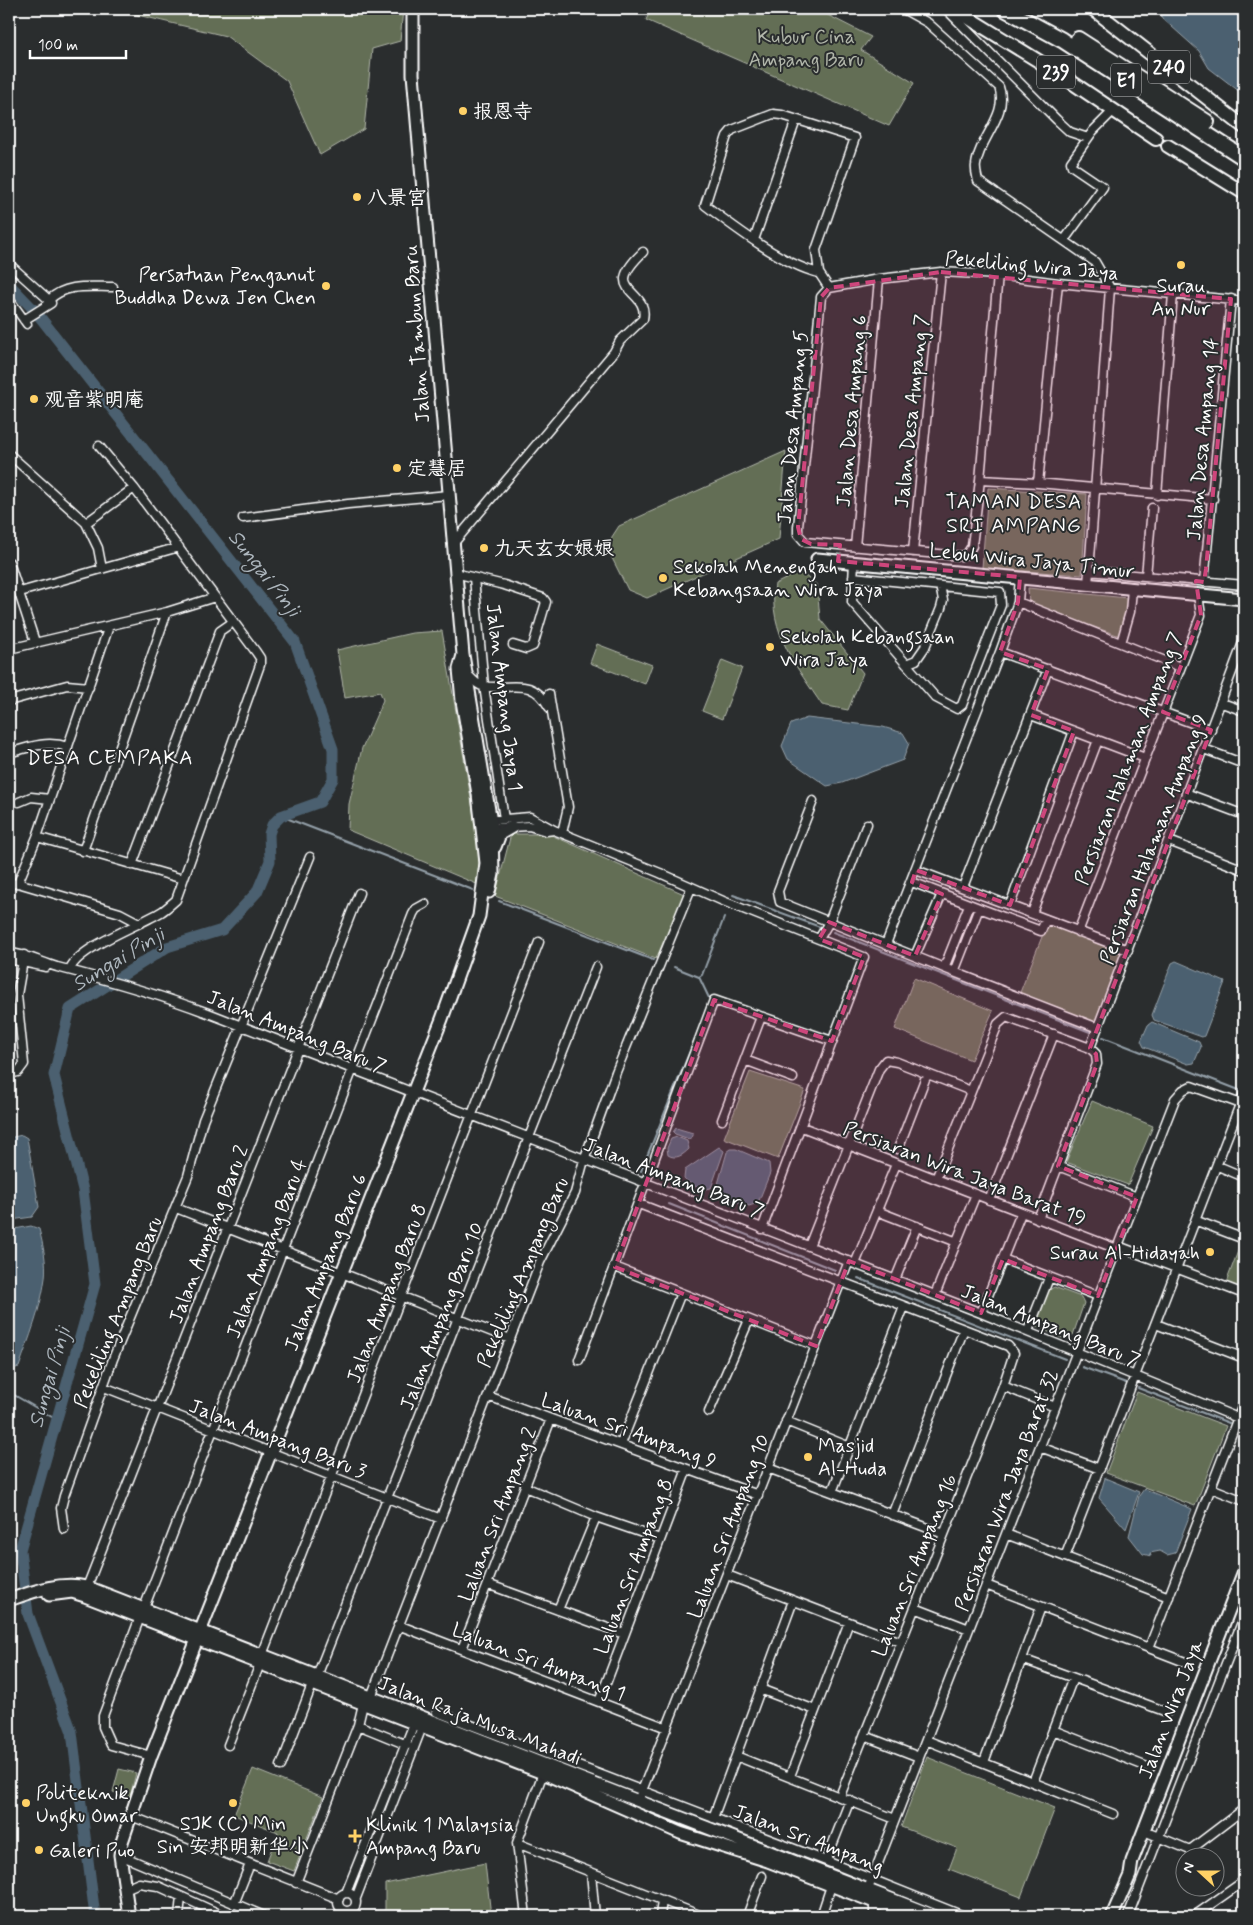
<svg xmlns="http://www.w3.org/2000/svg" width="1253" height="1925" viewBox="0 0 1253 1925" font-family="Mynerve,'LXGW WenKai TC',sans-serif">
<style>
.green{fill:#636e55;stroke:#b1b6aa}
.water{fill:#4c606f;stroke:#94a0a9}
.lines{fill:none;stroke-linecap:round;stroke-linejoin:round}
.stream{stroke:#94a0a9;stroke-width:2}
.river{stroke:#4c606f;stroke-width:11}
.street-casing{stroke:#fff;stroke-width:11}
.secondary-casing{stroke:#fff;stroke-width:15}
.primary-casing{stroke:#fff;stroke-width:16}
.highway-casing{stroke:#fff;stroke-width:18}
.street{stroke:#2a2d2e;stroke-width:8}
.secondary{stroke:#2a2d2e;stroke-width:11}
.primary{stroke:#2a2d2e;stroke-width:12}
.highway{stroke:#2a2d2e;stroke-width:14}
.marked{fill:#ce467c;fill-opacity:0.2;stroke:#ce467c;stroke-width:4;stroke-dasharray:10 6;stroke-linejoin:round}
.poi-dot{fill:#ffd166;stroke:#2a2d2e;stroke-width:2}
.labels{text-anchor:middle;stroke-width:4;stroke-linejoin:round;paint-order:stroke}
.shield{fill:#2a2d2e;stroke:#bfc0c0;stroke-width:1}
.shield-label{font-size:19px;font-weight:bold;fill:#fff}
.park-label{font-size:20px;fill:#b1b6aa;stroke:#2a2d2e}
.poi-label{font-size:20px;fill:#fff;stroke:#2a2d2e;text-anchor:start}
.street-label{font-size:20px;fill:#fff;stroke:#2a2d2e}
.neighbourhood-label{font-size:21px;letter-spacing:1px;fill:#fff;stroke:#2a2d2e}
.water-label{font-size:21px;font-style:italic;fill:#aeb7be;stroke:#2a2d2e}
</style>
<rect width="100%" height="100%" fill="#2a2d2e"/>
<filter id="ink" filterUnits="userSpaceOnUse"><feTurbulence type="fractalNoise" baseFrequency=".02" numOctaves="2"/><feDisplacementMap in="SourceGraphic" scale="10" xChannelSelector="R" yChannelSelector="G"/><feConvolveMatrix kernelMatrix="1 2 1 2 8 2 1 2 1" color-interpolation-filters="sRGB"/></filter>
<g filter="url(#ink)">
<path class="green" d="M112 9H403L400 41 372 49 364 129 320 155 287 81 226 36Z
M651 9H816L871 37 861 50 914 83 889 126 646 20Z
M786 451 779 539 647 598 628 590 606 546 619 526Z
M988 488 1087 494 1082 575 982 568Z
M800 572 817 585 820 619 863 673 848 710 822 705C798 669 767 631 775 584Z
M1028 588 1127 598 1128 611 1120 636 1029 604Z
M442 631 479 845V885L348 830 349 804 362 748 383 700 380 692 345 698 337 650 412 633Z
M597 644 652 665 645 684 590 663Z
M722 660 742 668 722 719 702 711Z
M511 834H549L684 894 656 959 495 896Z
M1047 924 1124 954 1097 1025 1019 995Z
M914 978 993 1011 971 1060 895 1029Z
M750 1072 805 1090 778 1159 724 1138Z
M1092 1101 1153 1126 1128 1185 1066 1162Z
M1241 1243 1244 1244V1290L1226 1283Z
M1054 1287 1081 1297 1084 1303 1073 1335 1065 1339 1037 1327 1035 1324 1048 1291Z
M1137 1392 1226 1426 1195 1506 1106 1473Z
M927 1757 1055 1808 1021 1897 949 1869 957 1848 901 1827Z
M119 1769 136 1773 130 1797 113 1792Z
M253 1769 323 1797 294 1871 267 1861 278 1832 234 1815Z
M485 1863 491 1916H385V1884Z"/>
<path class="water" d="M1159 9H1244V95L1209 68 1199 51 1162 18Z
M807 718 883 727 903 733 909 743 903 760 842 783 827 786 788 759 782 746 791 724Z
M1176 961 1225 982 1204 1036 1202 1037 1154 1020 1152 1015 1172 963Z
M1152 1022 1199 1042 1201 1047 1194 1063 1188 1064 1144 1047 1141 1041 1148 1025Z
M676 1128 693 1133V1136L689 1139 675 1134 673 1132Z
M22 1135 27 1138 39 1207 32 1217 11 1220 9 1219V1138Z
M677 1137 687 1141 689 1149C683 1155 676 1160 668 1155L667 1148 671 1139Z
M719 1147 724 1151 711 1188C702 1191 690 1185 684 1178L685 1170Z
M731 1149H736L769 1163 770 1173 758 1203 749 1206 718 1195 716 1191 727 1152Z
M31 1226 39 1229C43 1245 47 1262 45 1278 41 1309 29 1338 19 1367L9 1370V1230Z
M1105 1478 1139 1492 1126 1529 1099 1498Z
M1144 1489 1192 1509 1175 1553 1167 1555 1160 1551 1150 1553 1151 1556 1143 1554 1129 1536 1139 1496Z"/>
<g class="lines">
<path class="stream" d="M281 816 473 890
M733 895 820 927
M499 901 653 960
M833 932 1090 1032
M674 967 699 977 710 1000
M699 977 702 975 724 918
M1103 1037 1239 1090
M641 1171 705 1014
M669 1204 835 1270
M858 1278 1065 1359
M1082 1367 1126 1383
M1138 1388 1229 1423
M9 1392 57 1420
M1243 1428 1244 1429"/>
<path class="river" d="M9 284 36 312 295 642 333 749V779L320 802 281 816 272 825 269 834 270 861 257 892 222 930 167 947 70 1009 54 1075 83 1190 95 1284 20 1550 28 1614 72 1732 95 1916"/>
<g class="street-casing">
<path id="street" d="M903 9 928 23 999 87C1009 115 979 138 976 165 975 170 977 176 978 181L1095 262 1110 288 1088 585
M946 9 1057 120 1070 132 1088 138
M1065 239 1103 187 1072 166 1071 162 1093 131 1113 111
M754 240 796 120
M9 264 49 300
M819 273C784 265 735 228 705 205L727 136 732 130 773 114 782 115 855 138 816 250 819 273 829 288
M998 275 980 480 972 546 967 554 961 556 805 542 798 534V527L821 297 829 288 879 279 941 272 998 275 1058 283 1244 301
M9 299 27 324
M24 320 51 303 49 300C66 283 90 287 113 287
M9 454 86 523 98 548 102 569
M980 480 1038 483 1213 499
M1038 483 1058 283
M1157 495 1173 294
M243 518 348 504 449 495
M86 523 134 488
M453 544 614 352 620 341 643 319C650 288 599 294 643 252
M855 547 879 279
M913 552 941 272
M9 562 35 642
M1089 571 1244 585
M455 573 504 585 543 598 546 602 533 646 526 649 513 645
M1146 576 1152 508
M853 577 1000 592 1001 605 962 705 957 709 936 698 852 602 854 562
M474 578 484 686 504 819
M1204 582 1231 299
M20 592 179 547
M1018 602 1180 667
M1121 643 1130 612 1132 589
M9 649 167 612 215 597
M1000 652 1211 730
M906 664 916 660 925 647 941 608 943 600 940 586
M467 674C471 678 477 685 482 686 511 691 531 675 549 707
M549 694 568 807 562 833
M9 701 67 685 89 687
M1222 703 1244 711
M1031 715 1145 758
M1204 749 1244 764
M9 753C29 747 47 740 68 747
M1188 794 1244 815
M813 801 778 891 780 902 954 972
M19 802 31 797 50 799
M491 820 530 817 554 830 660 873 723 901 864 957 762 1229
M492 828 529 826 546 831 554 830
M37 837 183 879
M1169 841 1244 870
M83 851 167 612
M132 865 220 631 233 622
M916 870 1128 950
M912 882 979 908
M18 883 37 837 109 626
M9 884 18 883 120 913 139 923
M963 887 1048 669
M1010 905 1074 731
M1032 913 1098 740
M1046 919 1041 931 979 908 954 972 1098 1028
M1078 932 1201 615 1198 595
M819 939 829 922 867 824
M886 944 1000 652 1018 602 1020 577
M9 953C26 954 40 962 57 967 108 980 158 994 208 1013L981 1313 1238 1418
M915 956 942 894
M9 959 46 967
M944 968 969 905
M70 969C79 947 140 925 161 912 166 909 171 904 176 900L260 665V658L256 652 134 488 99 446
M1090 1048 1244 640
M745 1060 793 1078
M9 1074 18 1072 24 1064 17 995 24 955
M722 1120 761 1017
M802 1127 1117 1249
M898 1149 927 1074
M1058 1166 1137 1197
M1218 1166 1244 1177
M936 1179 998 1024 1006 1017 1090 1048 1096 1054 1097 1064 1038 1219
M989 1200 1054 1034
M639 1204 1008 1346 1014 1353 1003 1386 840 1796
M176 1208 510 1339
M877 1211 957 1242
M1197 1221 1244 1239
M809 1246 879 1069 886 1060 897 1062 971 1091
M1118 1246 1244 1294
M1003 1259 1098 1296
M855 1264 896 1164
M615 1267 816 1346
M895 1280 917 1226
M935 1295 976 1194
M981 1313 1021 1213
M1156 1324 1244 1358
M1028 1331 1049 1278
M579 1360 714 1000 832 1041
M1003 1386 1055 1407
M104 1387 441 1519
M488 1396 758 1495
M709 1412 749 1320
M786 1421 850 1447
M621 1444 681 1293
M1040 1447 1100 1469
M768 1468 944 1534
M525 1487 596 1517 660 1539
M1211 1488 1244 1501
M832 1492 904 1307
M892 1515 964 1329
M64 1529 61 1508 64 1496 113 1359 188 1176 203 1120 310 857
M1006 1534 1169 1597
M1065 1557 1244 1094
M727 1575 901 1642
M487 1584 624 1634
M986 1585 1185 1662
M87 1587 359 893
M1233 1600 1244 1605
M144 1608 413 914 416 909 425 904
M915 1608 969 1629
M558 1610 596 1517
M140 1617 103 1716V1727L111 1745 151 1756
M398 1625 667 1728
M1149 1648 1244 1402
M462 1649 551 1419
M262 1655 539 942
M1022 1659 1167 1712
M317 1676 596 967
M760 1689 815 1710
M371 1697 540 1262 575 1193 584 1160 616 1072 691 888
M599 1702 687 1469
M437 1712 826 1861 964 1916
M358 1725 407 1745
M1053 1730 1150 1768
M865 1736 919 1757
M926 1740 1113 1814
M228 1745 260 1664
M736 1756 895 1819
M984 1762 1041 1607
M281 1766 312 1685
M790 1776 849 1622
M1033 1782 1073 1678
M638 1801 849 1261
M131 1816 339 1899
M713 1818 793 1601
M1144 1831 1190 1850 1244 1809
M517 1843 702 1916
M120 1855 264 1916
M826 1861 850 1800
M591 1873 595 1916
M296 1883 358 1725 363 1704
M125 1889 139 1883 158 1886 224 1916
M338 1902a9 9 0 1 1 18 0a9 9 0 1 1-18 0Z
M346 1893 415 1721
M356 1898 422 1727 421 1723
M234 1904 250 1864
M179 1916 181 1897
M526 1916 517 1843 543 1773
M660 1916 662 1900
M747 1916 762 1876
M821 1916 832 1883
M879 1916 874 1914V1901L868 1896V1889L1175 1099 1183 1090 1191 1086 1244 1105
M1128 1916 1244 1617
M1194 1916 1244 1881"/>
</g>
<g class="secondary-casing">
<path id="secondary" d="M413 9V74L463 655 492 828 493 874 489 892
M817 559 1244 599
M495 847 500 834 512 827
M49 1595 72 1592 85 1596 543 1773 680 1833 768 1861 911 1916
M9 1600C34 1591 60 1581 87 1587L935 1916
M129 1916 120 1855 122 1842 151 1756 442 1019 479 916 486 863 478 794 462 701 459 669 463 655
M1112 1916 1130 1875 1132 1861 1244 1571"/>
</g>
<g class="primary-casing">
<path id="primary" d="M954 9 1058 73 1156 139
M1093 9 1244 127
M1168 146 1244 193"/>
</g>
<g class="highway-casing">
<path id="highway" d="M1005 9 1062 40 1244 158
M1078 39 1207 122"/>
</g>
<use href="#street" class="street"/>
<use href="#secondary" class="secondary"/>
<use href="#primary" class="primary"/>
<use href="#highway" class="highway"/>
</g>
</g>
<path class="marked" d="M941 272 1231 299 1206 569 1204 582 1196 581 1201 615 1163 712 1211 730 1090 1048 1096 1054 1097 1064 1058 1166 1137 1197 1098 1296 1003 1259 981 1313 849 1261 816 1346 615 1267 714 1000 832 1041 864 957 819 939 829 922 915 956 942 894 912 882 916 870 1010 905 1074 731 1031 715 1048 669 1000 652 1018 602 1020 577 838 561 840 545 811 544 801 539 798 527 821 297 829 288Z"/>
<g class="poi-dot">
<circle cx="463" cy="111" r="5"/>
<circle cx="357" cy="197" r="5"/>
<circle cx="1181" cy="265" r="5"/>
<circle cx="326" cy="286" r="5"/>
<circle cx="34" cy="399" r="5"/>
<circle cx="397" cy="468" r="5"/>
<circle cx="484" cy="548" r="5"/>
<circle cx="663" cy="578" r="5"/>
<circle cx="770" cy="647" r="5"/>
<circle cx="1210" cy="1252" r="5"/>
<circle cx="808" cy="1457" r="5"/>
<circle cx="26" cy="1803" r="5"/>
<circle cx="233" cy="1803" r="5"/>
<path d="M352.5 1828.5h5v5h5v5h-5v5h-5v-5h-5v-5h5z"/>
<circle cx="39" cy="1850" r="5"/>
</g>
<g class="labels">
<g class="shield">
<rect x="1148" y="50.5" width="42" height="33" rx="4"/>
<rect x="1037" y="55.5" width="38" height="33" rx="4"/>
<rect x="1111" y="63.5" width="30" height="33" rx="4"/>
</g>
<g class="shield-label">
<text x="1169" y="74">240</text>
<text x="1056" y="79">239</text>
<text x="1126" y="87">E1</text>
</g>
<g class="park-label">
<text x="806" y="43">Kubur Cina<tspan x="806" dy="23">Ampang Baru</tspan></text>
</g>
<g class="poi-label">
<text x="473" y="118">报恩寺</text>
<text x="367" y="204">八景宫</text>
<text x="316" y="281" text-anchor="end">Persatuan Penganut<tspan x="316" dy="23">Buddha Dewa Jen Chen</tspan></text>
<text x="1181" y="292" text-anchor="middle">Surau<tspan x="1181" dy="23">An Nur</tspan></text>
<text x="44" y="406">观音紫明庵</text>
<text x="407" y="475">定慧居</text>
<text x="494" y="555">九天玄女娘娘</text>
<text x="673" y="573">Sekolah Menengah<tspan x="673" dy="23">Kebangsaan Wira Jaya</tspan></text>
<text x="780" y="643">Sekolah Kebangsaan<tspan x="780" dy="23">Wira Jaya</tspan></text>
<text x="1200" y="1259" text-anchor="end">Surau Al-Hidayah</text>
<text x="818" y="1452">Masjid<tspan x="818" dy="23">Al-Huda</tspan></text>
<text x="36" y="1799">Politeknik<tspan x="36" dy="23">Ungku Omar</tspan></text>
<text x="233" y="1830" text-anchor="middle">SJK (C) Min<tspan x="233" dy="23">Sin 安邦明新华小</tspan></text>
<text x="366" y="1831">Klinik 1 Malaysia<tspan x="366" dy="23">Ampang Baru</tspan></text>
<text x="49" y="1857">Galeri Puo</text>
</g>
<g class="street-label">
<text transform="translate(1032 265) rotate(5)" y="7">Pekeliling Wira Jaya</text>
<text transform="translate(416 334) rotate(-94)" y="7">Jalan Tambun Baru</text>
<text transform="translate(851 411) rotate(-85)" y="7">Jalan Desa Ampang 6</text>
<text transform="translate(911 411) rotate(-84)" y="7">Jalan Desa Ampang 7</text>
<text transform="translate(792 427) rotate(-85)" y="7">Jalan Desa Ampang 5</text>
<text transform="translate(1202 439) rotate(-85)" y="7">Jalan Desa Ampang 14</text>
<text transform="translate(1032 560) rotate(6)" y="7">Lebuh Wira Jaya Timur</text>
<text transform="translate(505 697) rotate(83)" y="7">Jalan Ampang Jaya 1</text>
<text transform="translate(1128 758) rotate(-69)" y="7">Persiaran Halaman Ampang 7</text>
<text transform="translate(1153 839) rotate(-69)" y="7">Persiaran Halaman Ampang 9</text>
<text transform="translate(297 1031) rotate(22)" y="7">Jalan Ampang Baru 7</text>
<text transform="translate(965 1173) rotate(21)" y="7">Persiaran Wira Jaya Barat 19</text>
<text transform="translate(674 1177) rotate(21)" y="7">Jalan Ampang Baru 7</text>
<text transform="translate(208 1234) rotate(-69)" y="7">Jalan Ampang Baru 2</text>
<text transform="translate(266 1248) rotate(-69)" y="7">Jalan Ampang Baru 4</text>
<text transform="translate(325 1262) rotate(-68)" y="7">Jalan Ampang Baru 6</text>
<text transform="translate(522 1272) rotate(-67)" y="7">Pekeliling Ampang Baru</text>
<text transform="translate(386 1293) rotate(-69)" y="7">Jalan Ampang Baru 8</text>
<text transform="translate(117 1312) rotate(-68)" y="7">Pekeliling Ampang Baru</text>
<text transform="translate(441 1316) rotate(-69)" y="7">Jalan Ampang Baru 10</text>
<text transform="translate(1051 1325) rotate(22)" y="7">Jalan Ampang Baru 7</text>
<text transform="translate(629 1430) rotate(20)" y="7">Laluan Sri Ampang 9</text>
<text transform="translate(278 1438) rotate(21)" y="7">Jalan Ampang Baru 3</text>
<text transform="translate(1006 1490) rotate(-69)" y="7">Persiaran Wira Jaya Barat 32</text>
<text transform="translate(497 1514) rotate(-69)" y="7">Laluan Sri Ampang 2</text>
<text transform="translate(728 1526) rotate(-69)" y="7">Laluan Sri Ampang 10</text>
<text transform="translate(914 1565) rotate(-68)" y="7">Laluan Sri Ampang 16</text>
<text transform="translate(633 1566) rotate(-69)" y="7">Laluan Sri Ampang 8</text>
<text transform="translate(539 1661) rotate(21)" y="7">Laluan Sri Ampang 1</text>
<text transform="translate(1170 1709) rotate(-69)" y="7">Jalan Wira Jaya</text>
<text transform="translate(480 1720) rotate(21)" y="7">Jalan Raja Musa Mahadi</text>
<text transform="translate(809 1838) rotate(21)" y="7">Jalan Sri Ampang</text>
</g>
<g class="neighbourhood-label">
<text x="1014" y="508">TAMAN DESA<tspan x="1014" dy="24">SRI AMPANG</tspan></text>
<text x="110" y="764">DESA CEMPAKA</text>
</g>
<g class="water-label">
<text transform="translate(265 573) rotate(52)" y="7">Sungai Pinji</text>
<text transform="translate(118 959) rotate(-31)" y="7">Sungai Pinji</text>
<text transform="translate(49 1377) rotate(-74)" y="7">Sungai Pinji</text>
</g>
</g>
<rect width="1253" height="1925" fill="none" stroke="#2a2d2e" stroke-width="30"/>
<rect x="15" y="15" width="1223" height="1895" fill="none" stroke="#fff" stroke-width="2" filter="url(#ink)"/>
<g transform="translate(1200 1872) rotate(291)"><circle r="24" fill="#2a2d2e" stroke="#7f8182"/>
<path d="M0-4L9 19L0 12L-9 19Z" fill="#ffd166"/>
<text y="-8" font-size="14" font-weight="bold" text-anchor="middle" fill="#ffffff">N</text>
</g>
<path d="M30 50v8h96v-8" fill="none" stroke="#ffffff" stroke-width="2.5"/>
<text x="38" y="50" font-size="15" fill="#ffffff" stroke="#2a2d2e" stroke-width="4" paint-order="stroke">100 m</text>
</svg>
